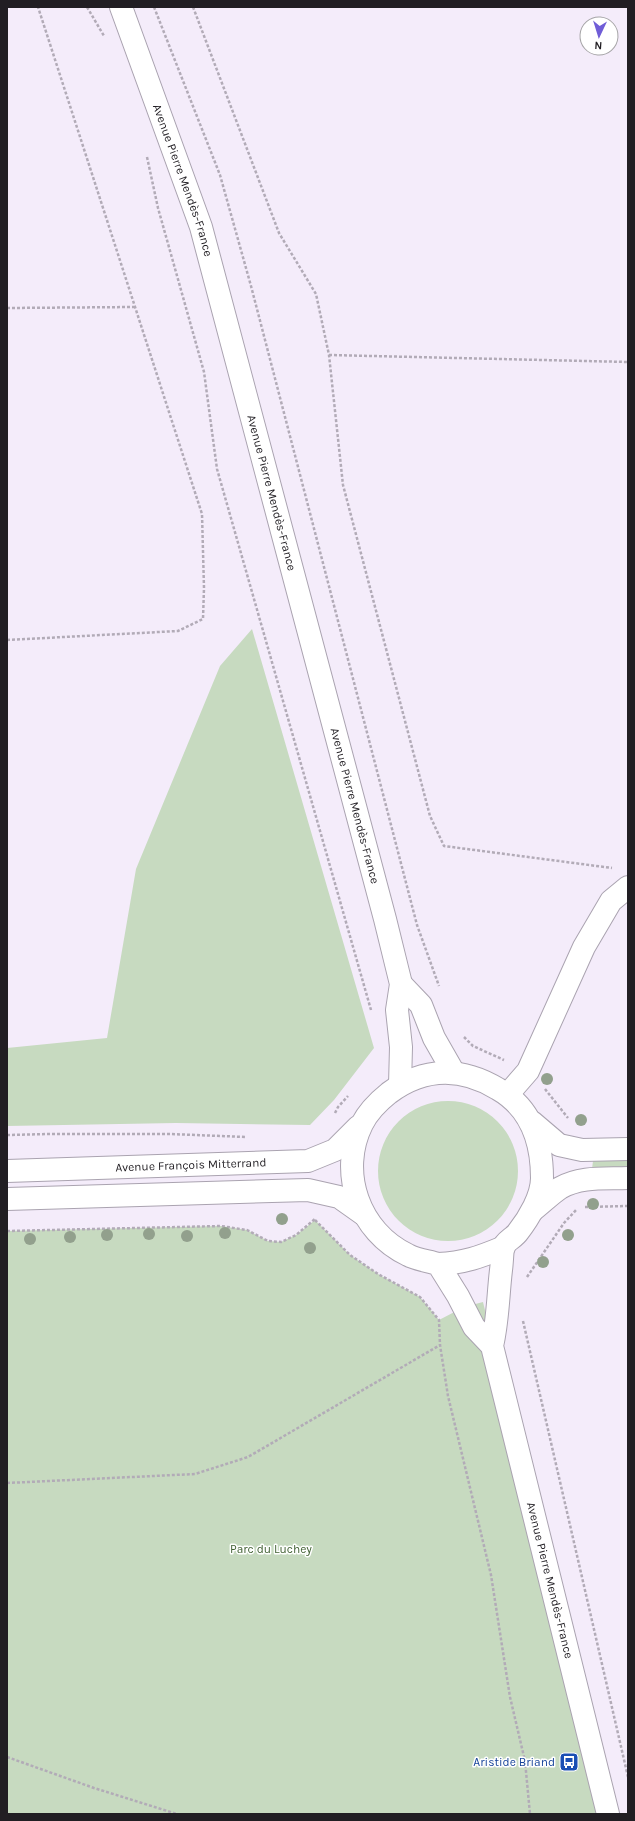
<svg xmlns="http://www.w3.org/2000/svg" width="635" height="1821" viewBox="0 0 635 1821" font-family="Karla,sans-serif">
<style>
.green{fill:#c7dac0}
.lines{fill:none;stroke-linecap:round;stroke-linejoin:round}
.minor-casing{stroke:#aaa3b0;stroke-width:24}
.major-casing{stroke:#aaa3b0;stroke-width:24}
.path{stroke:#b2abb7;stroke-width:2.5;stroke-dasharray:3 2;stroke-linecap:butt}
.minor{stroke:#fff;stroke-width:22}
.major{stroke:#fff;stroke-width:22}
.tree{fill:#92a08d}
.labels{text-anchor:middle;stroke-width:3;stroke-linejoin:round;paint-order:stroke}
.street-label{font-size:12px;fill:#211e23;stroke:#fff}
.park-label{font-size:12px;fill:#416133;stroke:#fff}
.transit-label{font-size:12px;fill:#164399;stroke:#fff;text-anchor:end}
</style>
<rect width="100%" height="100%" fill="#f4ecfa"/>
<path class="green" d="M252 629 374 1048 334 1100 310 1125 176 1123 7 1126V1048L107 1038 136 869 220 666Z
M378 1171a70 70 0 1 1 140 0a70 70 0 1 1-140 0Z
M628 1160V1168L592 1169 593 1161Z
M315 1220 350 1255 378 1274 420 1297 439 1320 464 1307 483 1302 608 1814H7V1231L221 1226 247 1230 268 1241 281 1242 296 1235Z"/>
<g class="lines">
<g class="minor-casing">
<path id="minor" d="M508 1094 528 1071 584 947 611 901 628 887"/>
</g>
<g class="major-casing">
<g id="major">
<path id="s1" d="M121 7 201 227 385 919 401 984 397 1010 401 1047 400 1085"/>
<path d="M401 984 421 1005 434 1038 454 1073"/>
<path d="M532 1122 559 1145 582 1150 628 1149"/>
<path id="s2" d="M7 1171 308 1161 335 1150 358 1127"/>
<path d="M7 1199 308 1190 339 1197 363 1214"/>
<path d="M533 1210C542 1203 551 1194 560 1188 581 1176 605 1179 628 1178"/>
<path d="M438 1264C464 1263 480 1257 504 1247"/>
<path id="s3" d="M492 1346 474 1327 458 1296 438 1264C429 1261 417 1260 408 1255 359 1232 338 1172 362 1124 368 1112 379 1101 389 1093 424 1067 462 1067 498 1089 531 1108 542 1141 542 1178 542 1196 529 1218 518 1232 514 1238 505 1241 503 1248 502 1255 502 1263 501 1270 498 1295 498 1321 492 1346L608 1814"/>
</g>
</g>
<path class="path" d="M87 7 104 36
M154 7 220 175 251 286 417 925 439 986
M193 7 279 233 316 294 329 355 343 485 430 816 444 846 612 868
M147 157 158 208 204 372 217 469 371 1010
M7 308 136 307
M329 355 628 362
M7 640 178 631 203 619 204 588 202 514 38 7
M464 1037 473 1046 504 1060
M545 1089 568 1118
M335 1113 338 1107 348 1096
M7 1135 49 1134H170L246 1137
M585 1207 628 1206
M315 1220 350 1255 378 1274 420 1297 439 1320 440 1345 448 1396 491 1575 510 1697 525 1761 530 1814
M7 1231 221 1226 247 1230 268 1241 281 1242 296 1235 315 1219
M527 1277 564 1223 577 1209
M523 1321 628 1777
M7 1483 195 1474 248 1457 440 1345
M7 1757 94 1788 177 1814"/>
<use href="#minor" class="minor"/>
<use href="#major" class="major"/>
</g>
<g class="tree">
<circle cx="547" cy="1079" r="6"/>
<circle cx="581" cy="1120" r="6"/>
<circle cx="593" cy="1204" r="6"/>
<circle cx="282" cy="1219" r="6"/>
<circle cx="225" cy="1233" r="6"/>
<circle cx="149" cy="1234" r="6"/>
<circle cx="107" cy="1235" r="6"/>
<circle cx="568" cy="1235" r="6"/>
<circle cx="187" cy="1236" r="6"/>
<circle cx="70" cy="1237" r="6"/>
<circle cx="30" cy="1239" r="6"/>
<circle cx="310" cy="1248" r="6"/>
<circle cx="543" cy="1262" r="6"/>
</g>
<defs>
<g id="bus-square" transform="scale(1)"><rect x="-9" y="-9" width="18" height="18" rx="4" fill="#1a4fb4" stroke="#fff"/><path d="M-5-6H5V4H4V6H2V4H-2V6H-4V4H-5ZM-3.5-4V0h7V-4ZM-3.5 1.2v1.5H-2V1.2ZM2 1.2v1.5H3.5V1.2Z" fill="#fff"/></g>
</defs>
<g fill-rule="evenodd">
<use href="#bus-square" x="569" y="1762"/>
</g>
<g class="labels">
<g class="street-label">
<text dy="4" stroke="none"><textPath href="#s1" startOffset="184">Avenue Pierre Mendès-France</textPath></text>
<text dy="4" stroke="none"><textPath href="#s1" startOffset="509">Avenue Pierre Mendès-France</textPath></text>
<text dy="4" stroke="none"><textPath href="#s1" startOffset="833">Avenue Pierre Mendès-France</textPath></text>
<text dy="4" stroke="none"><textPath href="#s2" startOffset="184">Avenue François Mitterrand</textPath></text>
<text dy="4" stroke="none"><textPath href="#s3" startOffset="969">Avenue Pierre Mendès-France</textPath></text>
</g>
<g class="park-label">
<text x="271" y="1553">Parc du Luchey</text>
</g>
<g class="transit-label">
<text x="555" y="1766">Aristide Briand</text>
</g>
</g>
<rect width="635" height="1821" fill="none" stroke="#211e23" stroke-width="16"/>
<g transform="translate(599 36) rotate(184)"><circle r="19" fill="#ffffff" stroke="#a6a5a7"/>
<path d="M0-3L7 15L0 10L-7 15Z" fill="#705dd7"/>
<text y="-6" font-size="11" font-weight="bold" text-anchor="middle" fill="#211e23">N</text>
</g>
</svg>
